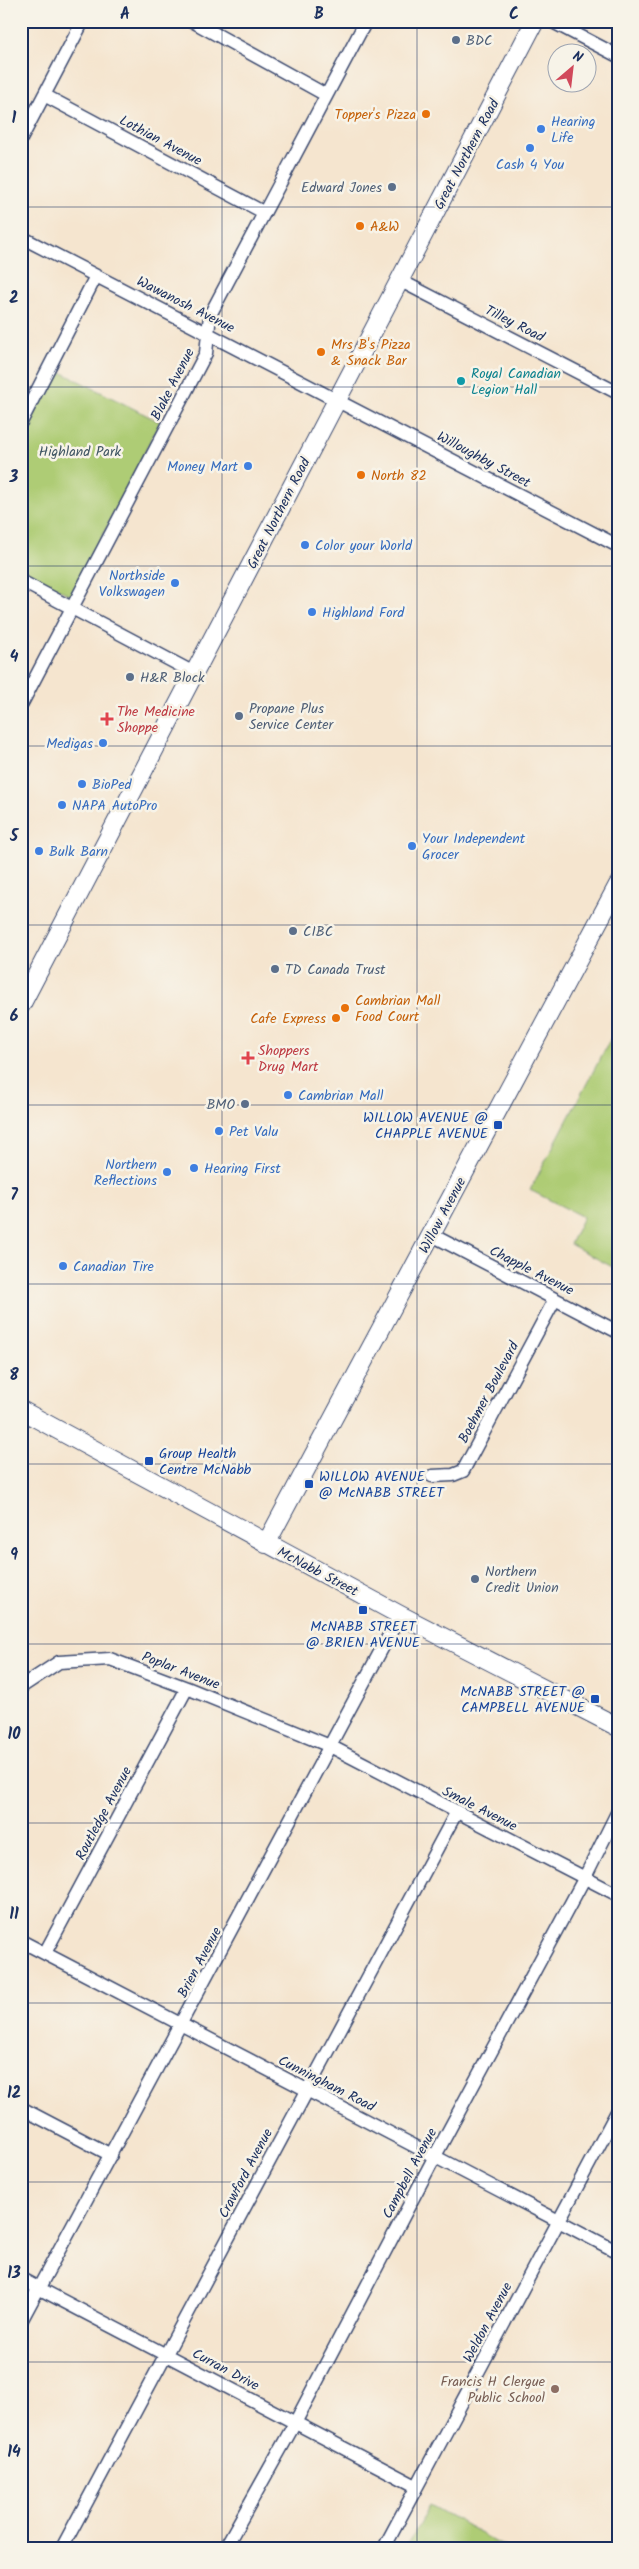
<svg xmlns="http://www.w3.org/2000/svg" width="639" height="2569" viewBox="0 0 639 2569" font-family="Kalam,sans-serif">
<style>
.green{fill:#aecc74;stroke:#647e69}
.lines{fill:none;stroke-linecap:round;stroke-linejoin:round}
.street-casing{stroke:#3c4a6f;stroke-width:15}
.secondary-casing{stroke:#3c4a6f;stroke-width:20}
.street{stroke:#fff;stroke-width:12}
.secondary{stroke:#fff;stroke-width:18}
.grid{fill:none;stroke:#1b2f5e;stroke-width:1;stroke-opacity:0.55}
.service-dot{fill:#5c6f8a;stroke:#f7f3e8;stroke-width:2}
.food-dot{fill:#e8710a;stroke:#f7f3e8;stroke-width:2}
.shop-dot{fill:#3f7fe0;stroke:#f7f3e8;stroke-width:2}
.culture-dot{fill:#0f9aa8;stroke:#f7f3e8;stroke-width:2}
.health-dot{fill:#e0444e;stroke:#f7f3e8;stroke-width:2}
.transit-dot{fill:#1a4fb4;stroke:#f7f3e8;stroke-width:2}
.education-dot{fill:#8d6e63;stroke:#f7f3e8;stroke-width:2}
.labels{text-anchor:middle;stroke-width:5;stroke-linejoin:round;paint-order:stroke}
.service-label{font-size:14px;fill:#4e5e75;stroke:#f7f3e8;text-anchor:start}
.food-label{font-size:14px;fill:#c56008;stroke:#f7f3e8;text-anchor:start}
.shop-label{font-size:14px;fill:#366cbe;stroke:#f7f3e8;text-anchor:start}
.street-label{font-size:14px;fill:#1b2f5e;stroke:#f7f3e8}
.culture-label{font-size:14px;fill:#0d838f;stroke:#f7f3e8;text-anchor:start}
.park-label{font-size:14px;fill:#405664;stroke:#f7f3e8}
.health-label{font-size:14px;fill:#be3a42;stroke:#f7f3e8;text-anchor:start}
.transit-label{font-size:14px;fill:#164399;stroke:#f7f3e8;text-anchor:end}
.education-label{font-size:14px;fill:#785e54;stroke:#f7f3e8;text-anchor:end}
.neatline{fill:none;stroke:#1b2f5e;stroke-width:2}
.grid-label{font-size:16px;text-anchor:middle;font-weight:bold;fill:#1b2f5e}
</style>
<rect width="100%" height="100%" fill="#f7f3e8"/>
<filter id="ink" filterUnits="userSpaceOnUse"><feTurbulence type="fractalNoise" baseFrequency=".02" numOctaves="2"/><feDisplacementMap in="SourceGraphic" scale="10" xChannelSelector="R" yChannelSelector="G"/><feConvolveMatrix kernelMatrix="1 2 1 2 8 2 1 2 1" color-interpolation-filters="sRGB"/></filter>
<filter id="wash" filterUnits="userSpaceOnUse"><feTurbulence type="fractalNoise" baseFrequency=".0096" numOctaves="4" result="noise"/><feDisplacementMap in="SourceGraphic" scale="20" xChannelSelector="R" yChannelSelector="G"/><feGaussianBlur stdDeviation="1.12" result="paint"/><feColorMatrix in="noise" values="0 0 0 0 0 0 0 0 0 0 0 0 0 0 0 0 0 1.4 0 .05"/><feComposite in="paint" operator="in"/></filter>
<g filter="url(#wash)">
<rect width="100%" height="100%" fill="#f5e5cf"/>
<path class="green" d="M57 370 160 422 72 596 21 570V438Z
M618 1025V1270L570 1244 583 1217 530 1190Z
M430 2505 508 2548H406Z"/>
</g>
<g filter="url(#ink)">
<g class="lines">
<g class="street-casing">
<path id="street" d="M192 21 326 95
M551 21 618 56
M44 95 263 212
M21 139 83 21
M21 237 618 546
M399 280 618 393
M21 422 96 276
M21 581 196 674
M21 705 206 353 210 315 366 21
M432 1235 618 1332
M432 1476 453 1475 463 1471 555 1299
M21 1687 59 1662 110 1659 187 1688 330 1746 618 1895
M21 1941 618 2252
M45 1953 187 1688
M21 2108 111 2155
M21 2279 416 2486
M21 2321 400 1615
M62 2548 456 1813
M225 2548 295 2423 435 2156 585 1877 618 1811
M384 2548 618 2110"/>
</g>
<g class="secondary-casing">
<path id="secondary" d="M21 1005 535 21
M21 1410 400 1615 618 1727
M266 1544 618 885"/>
</g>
<use href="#street" class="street"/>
<use href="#secondary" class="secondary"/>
</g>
</g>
<path class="grid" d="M222 21V2548M417 21V2548M21 207H618M21 387H618M21 566H618M21 746H618M21 925H618M21 1105H618M21 1284H618M21 1464H618M21 1644H618M21 1823H618M21 2003H618M21 2182H618M21 2362H618"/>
<g class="service-dot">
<circle cx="456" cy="40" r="5"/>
<circle cx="392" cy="187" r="5"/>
<circle cx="130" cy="677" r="5"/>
<circle cx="239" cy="716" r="5"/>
<circle cx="293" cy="931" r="5"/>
<circle cx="275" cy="969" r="5"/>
<circle cx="245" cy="1104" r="5"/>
<circle cx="475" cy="1579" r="5"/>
</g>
<g class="food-dot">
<circle cx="426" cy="114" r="5"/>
<circle cx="360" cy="226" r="5"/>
<circle cx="321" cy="352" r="5"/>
<circle cx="361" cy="475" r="5"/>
<circle cx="345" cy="1008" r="5"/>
<circle cx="336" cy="1018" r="5"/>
</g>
<g class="shop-dot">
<circle cx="541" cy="129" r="5"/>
<circle cx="530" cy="148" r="5"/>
<circle cx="248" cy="466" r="5"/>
<circle cx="305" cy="545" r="5"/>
<circle cx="175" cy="583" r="5"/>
<circle cx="312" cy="612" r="5"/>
<circle cx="103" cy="743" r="5"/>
<circle cx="82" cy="784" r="5"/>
<circle cx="62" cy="805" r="5"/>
<circle cx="412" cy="846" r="5"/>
<circle cx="39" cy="851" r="5"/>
<circle cx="288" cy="1095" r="5"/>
<circle cx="219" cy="1131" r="5"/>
<circle cx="194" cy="1168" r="5"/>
<circle cx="167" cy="1172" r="5"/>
<circle cx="63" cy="1266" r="5"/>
</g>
<circle class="culture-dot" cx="461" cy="381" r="5"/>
<g class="health-dot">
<path d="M104.5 711.5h5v5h5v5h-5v5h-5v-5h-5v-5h5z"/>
<path d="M245.5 1050.5h5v5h5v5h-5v5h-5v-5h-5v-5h5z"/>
</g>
<g class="transit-dot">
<rect x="493" y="1120" width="10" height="10" rx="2.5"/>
<rect x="144" y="1456" width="10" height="10" rx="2.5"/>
<rect x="304" y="1479" width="10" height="10" rx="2.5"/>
<rect x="358" y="1605" width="10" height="10" rx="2.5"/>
<rect x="590" y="1694" width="10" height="10" rx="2.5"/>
</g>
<circle class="education-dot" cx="555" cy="2389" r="5"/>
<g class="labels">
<g class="service-label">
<text x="466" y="45">BDC</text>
<text x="382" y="192" text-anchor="end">Edward Jones</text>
<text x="140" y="682">H&amp;R Block</text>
<text x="249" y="713">Propane Plus<tspan x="249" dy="16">Service Center</tspan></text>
<text x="303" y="936">CIBC</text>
<text x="285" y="974">TD Canada Trust</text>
<text x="235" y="1109" text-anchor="end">BMO</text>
<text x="485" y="1576">Northern<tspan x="485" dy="16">Credit Union</tspan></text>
</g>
<g class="food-label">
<text x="416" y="119" text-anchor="end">Topper's Pizza</text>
<text x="370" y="231">A&amp;W</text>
<text x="331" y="349">Mrs B's Pizza<tspan x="331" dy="16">&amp; Snack Bar</tspan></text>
<text x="371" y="480">North 82</text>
<text x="355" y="1005">Cambrian Mall<tspan x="355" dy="16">Food Court</tspan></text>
<text x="326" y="1023" text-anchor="end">Cafe Express</text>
</g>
<g class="shop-label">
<text x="551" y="126">Hearing<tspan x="551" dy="16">Life</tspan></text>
<text x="530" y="169" text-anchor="middle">Cash 4 You</text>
<text x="238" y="471" text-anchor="end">Money Mart</text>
<text x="315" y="550">Color your World</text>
<text x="165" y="580" text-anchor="end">Northside<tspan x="165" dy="16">Volkswagen</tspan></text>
<text x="322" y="617">Highland Ford</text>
<text x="93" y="748" text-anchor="end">Medigas</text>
<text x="92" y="789">BioPed</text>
<text x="72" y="810">NAPA AutoPro</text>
<text x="422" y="843">Your Independent<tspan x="422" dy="16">Grocer</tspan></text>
<text x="49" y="856">Bulk Barn</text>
<text x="298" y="1100">Cambrian Mall</text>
<text x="229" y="1136">Pet Valu</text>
<text x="157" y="1169" text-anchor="end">Northern<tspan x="157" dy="16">Reflections</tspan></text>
<text x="204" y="1173">Hearing First</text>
<text x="73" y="1271">Canadian Tire</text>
</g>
<g class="street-label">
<text transform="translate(161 140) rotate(28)" y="5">Lothian Avenue</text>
<text transform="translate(466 154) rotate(-62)" y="5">Great Northern Road</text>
<text transform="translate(186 304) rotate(27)" y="5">Wawanosh Avenue</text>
<text transform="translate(515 323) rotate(27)" y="5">Tilley Road</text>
<text transform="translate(172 384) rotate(-63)" y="5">Blake Avenue</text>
<text transform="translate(484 459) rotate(28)" y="5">Willoughby Street</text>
<text transform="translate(278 513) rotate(-63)" y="5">Great Northern Road</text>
<text transform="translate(442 1215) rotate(-62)" y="5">Willow Avenue</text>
<text transform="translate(532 1270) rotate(27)" y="5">Chapple Avenue</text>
<text transform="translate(488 1392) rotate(-62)" y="5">Boehmer Boulevard</text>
<text transform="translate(318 1571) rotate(28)" y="5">McNabb Street</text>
<text transform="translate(181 1670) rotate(21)" y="5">Poplar Avenue</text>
<text transform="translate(480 1808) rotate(27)" y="5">Smale Avenue</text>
<text transform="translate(103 1813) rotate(-62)" y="5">Routledge Avenue</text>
<text transform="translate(199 1962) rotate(-62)" y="5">Brien Avenue</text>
<text transform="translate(327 2083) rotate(27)" y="5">Cunningham Road</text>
<text transform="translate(245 2173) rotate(-62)" y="5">Crawford Avenue</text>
<text transform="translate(409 2173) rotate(-62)" y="5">Campbell Avenue</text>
<text transform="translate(487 2322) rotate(-62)" y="5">Weldon Avenue</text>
<text transform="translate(226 2369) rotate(28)" y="5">Curran Drive</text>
</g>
<g class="culture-label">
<text x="471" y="378">Royal Canadian<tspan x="471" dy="16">Legion Hall</tspan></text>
</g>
<g class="park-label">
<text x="80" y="456">Highland Park</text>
</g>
<g class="health-label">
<text x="117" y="716">The Medicine<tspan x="117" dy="16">Shoppe</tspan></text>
<text x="258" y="1055">Shoppers<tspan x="258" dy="16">Drug Mart</tspan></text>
</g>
<g class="transit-label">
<text x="488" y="1122">WILLOW AVENUE @<tspan x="488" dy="16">CHAPPLE AVENUE</tspan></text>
<text x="159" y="1458" text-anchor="start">Group Health<tspan x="159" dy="16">Centre McNabb</tspan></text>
<text x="319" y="1481" text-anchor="start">WILLOW AVENUE<tspan x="319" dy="16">@ McNABB STREET</tspan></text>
<text x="363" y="1631" text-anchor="middle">McNABB STREET<tspan x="363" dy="16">@ BRIEN AVENUE</tspan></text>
<text x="585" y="1696">McNABB STREET @<tspan x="585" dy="16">CAMPBELL AVENUE</tspan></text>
</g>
<g class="education-label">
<text x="545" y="2386">Francis H Clergue<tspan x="545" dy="16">Public School</tspan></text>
</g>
</g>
<rect width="639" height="2569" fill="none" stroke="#f7f3e8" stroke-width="55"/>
<g transform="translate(572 68) rotate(28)"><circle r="24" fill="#f7f3e8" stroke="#9fa5b1"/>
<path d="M0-4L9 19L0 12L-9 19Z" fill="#d1495b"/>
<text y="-8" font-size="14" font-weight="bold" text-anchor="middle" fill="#1b2f5e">N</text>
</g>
<rect x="28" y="28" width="584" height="2514" class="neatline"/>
<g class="grid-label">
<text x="125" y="19">A</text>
<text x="319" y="19">B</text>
<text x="514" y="19">C</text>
<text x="14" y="123">1</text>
<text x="14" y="303">2</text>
<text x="14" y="482">3</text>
<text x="14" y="662">4</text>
<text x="14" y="841">5</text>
<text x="14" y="1021">6</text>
<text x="14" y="1200">7</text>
<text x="14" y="1380">8</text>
<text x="14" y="1560">9</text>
<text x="14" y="1739">10</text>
<text x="14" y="1919">11</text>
<text x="14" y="2098">12</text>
<text x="14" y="2278">13</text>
<text x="14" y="2457">14</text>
</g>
</svg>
